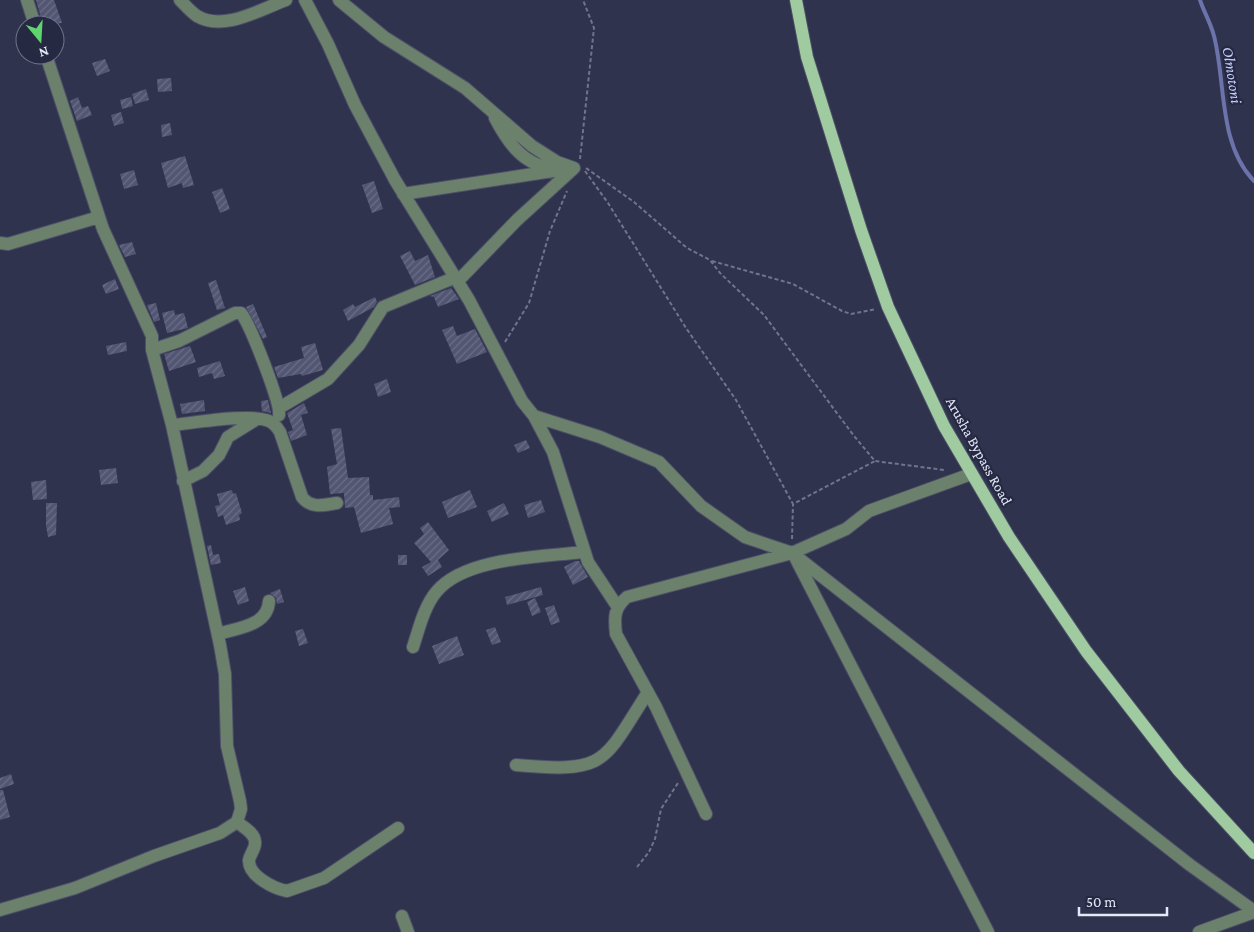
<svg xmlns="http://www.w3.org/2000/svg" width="1254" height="932" viewBox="0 0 1254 932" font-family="'Crimson Pro',serif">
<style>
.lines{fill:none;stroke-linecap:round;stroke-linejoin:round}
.stream{stroke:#6c73ab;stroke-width:4}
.building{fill:url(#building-hatch)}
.minor-casing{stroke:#4d5069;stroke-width:14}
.major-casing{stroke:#4d5069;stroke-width:14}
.path{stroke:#71748a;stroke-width:2;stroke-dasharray:4 2.5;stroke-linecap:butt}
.minor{stroke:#6c816c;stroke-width:12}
.major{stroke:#a0cba1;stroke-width:12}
.labels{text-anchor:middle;stroke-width:4.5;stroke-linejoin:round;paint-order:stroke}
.street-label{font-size:15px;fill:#e5e8f9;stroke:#262942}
.water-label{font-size:16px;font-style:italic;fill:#c3cafc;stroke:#262942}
</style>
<defs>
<pattern id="building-hatch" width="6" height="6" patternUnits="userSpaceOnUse" patternTransform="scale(1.25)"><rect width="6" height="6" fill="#525672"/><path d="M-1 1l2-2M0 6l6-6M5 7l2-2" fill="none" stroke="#6b6e87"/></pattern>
</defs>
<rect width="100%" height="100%" fill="#30334d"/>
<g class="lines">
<path class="stream" d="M1200 0C1204 12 1211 24 1214 36 1226 82 1218 144 1254 181"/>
</g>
<path class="building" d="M36 0H54L62 23 43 25Z
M105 59 110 71 97 76 92 63Z
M171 78 172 91 158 92 157 79Z
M146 89 149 100 135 104 132 94Z
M78 97 82 108 88 106 92 115 77 121 70 101Z
M131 97 133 106 122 109 120 100Z
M121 112 124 123 114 126 111 115Z
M170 123 172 135 162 137 161 125Z
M185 156 194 185 183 188 182 183 168 188 161 163Z
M134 170 138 185 124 189 120 174Z
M374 181 383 209 372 213 362 185Z
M222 188 230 209 220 213 212 192Z
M132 242 136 254 125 257 119 245Z
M410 251 415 261 428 255 435 277 415 285 400 256Z
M115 279 119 289 106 294 102 285Z
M216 280 225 308 217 310 208 283Z
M451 288 459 299 438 307 434 297 430 296Z
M375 297 377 302 374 307 348 321 343 310 353 304 355 307Z
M156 303 160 320 154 322 147 305Z
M253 304 267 337 263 339 246 307Z
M174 310 175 315 184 313 188 328 167 333 162 313Z
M453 326 457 336 475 329 487 352 457 364 442 330Z
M126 342 127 351 108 355 106 346Z
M315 343 323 370 302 376 301 374 278 378 274 367 304 358 301 347Z
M190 346 196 362 169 371 164 354Z
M220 361 225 376 214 379 212 373 199 377 197 368Z
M387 379 391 392 378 397 374 384Z
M204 400 205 411 182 414 180 404Z
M268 400 270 409 271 413 262 411 261 401Z
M304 403 308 413 301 415 307 435 291 441 288 432 293 430 287 413Z
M341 428 348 478 369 477 370 495H373V500L399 497 400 507 389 508 393 524 361 533 354 507 345 508 344 493 330 494 327 467 337 464 331 429Z
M526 440 530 448 518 453 514 445Z
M116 468 118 483 101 485 99 470Z
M46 480 47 499 33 500 31 482Z
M232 490 233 494 236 493 242 513 239 515 240 520 226 525 223 515 218 517 215 506 220 505 217 494Z
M470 490 477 507 448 518 442 502Z
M541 500 545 512 528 518 524 505Z
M46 503H57L56 535 48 537 46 525Z
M504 503 509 514 492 522 487 511Z
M428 522 449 550 438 560 442 567 428 576 422 567 431 562 414 543 424 534 420 528Z
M211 545 213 555 219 554 221 563 211 565 207 546Z
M398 555H407V565H398Z
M575 561H579L588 577 573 585 564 567Z
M245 587 249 601 238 605 233 591Z
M541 587 543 595 507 605 505 597Z
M280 589 284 602 277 604 276 598 270 593Z
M535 598 541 612 532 616 527 602Z
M554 605 560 622 551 625 545 608Z
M495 627 501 642 492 645 486 630Z
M303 629 308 643 299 646 295 631Z
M457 636 464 655 439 664 432 646Z
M11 774 14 784 0 789V778Z
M0 790H3L10 817 0 820Z"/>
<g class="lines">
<g class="minor-casing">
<path id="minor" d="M27 0 35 25
M180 0C185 5 191 12 197 16 224 32 261 9 286 0
M305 0 328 44 355 105 395 180 469 300 522 401 534 416 553 452 588 562 617 606
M339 0 384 37 465 88 532 146 557 162 574 168
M495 118C508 143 525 168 557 168
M403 194 572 168
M0 243 8 244 99 217
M458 281 517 220 574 168
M152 350 179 341 235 313H241C250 324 281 403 279 415
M279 408 328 379 359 345 383 307 456 277
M534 416 600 437 659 462 701 506 745 537 792 553 1190 865 1254 911
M172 425C194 423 250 413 269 421 274 423 277 427 280 432L302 497C311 509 324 505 337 503
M183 481 203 471 219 455 228 437 257 419
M796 559 988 932
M218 634C237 628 268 626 269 601
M413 647C419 629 424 606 437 591 466 557 542 557 583 552
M516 765C607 773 602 764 648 692
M706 814 656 707 616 634C614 617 614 608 627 597L792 553 846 529 869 511 971 474
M237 822C243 827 255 833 255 842 256 848 250 854 249 860 248 876 275 889 287 891L324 878 398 828
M0 910 75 888 154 856 220 833 237 822 241 809 240 801 227 746 225 674 220 645 172 425 152 350V336L103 229 46 55
M402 916 408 932
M1199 932 1254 912"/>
</g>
<g class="major-casing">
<path id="major" d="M796 0 807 57 861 230 888 307 944 426 1009 537 1086 651 1179 771 1254 853"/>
</g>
<path class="path" d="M580 159 594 28 583 0
M586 168 634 202 687 248 710 260 720 273 764 315 854 436 875 461 944 470
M585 171 608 203 686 328 736 400 793 504 875 461
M712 261 793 284 842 311 851 314 876 309
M505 342 529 303 550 231 567 191
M792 539 793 504
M637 867 649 852 655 839 661 809 678 783"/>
<use href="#minor" class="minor"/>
<use href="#major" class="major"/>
</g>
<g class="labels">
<g class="street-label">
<text transform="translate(979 451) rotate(61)" y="5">Arusha Bypass Road</text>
</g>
<g class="water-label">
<text transform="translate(1233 75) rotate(81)" y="6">Olmotoni</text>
</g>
</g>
<g transform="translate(40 40) rotate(162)"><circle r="24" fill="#262942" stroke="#72758b"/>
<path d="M0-4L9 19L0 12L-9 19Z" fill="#5fd56b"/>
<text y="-8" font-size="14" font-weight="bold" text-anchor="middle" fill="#e5e8f9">N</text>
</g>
<path d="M1079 907v8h88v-8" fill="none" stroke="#e5e8f9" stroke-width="2.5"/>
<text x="1086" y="907" font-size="15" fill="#e5e8f9" stroke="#262942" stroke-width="4" paint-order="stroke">50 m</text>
</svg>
